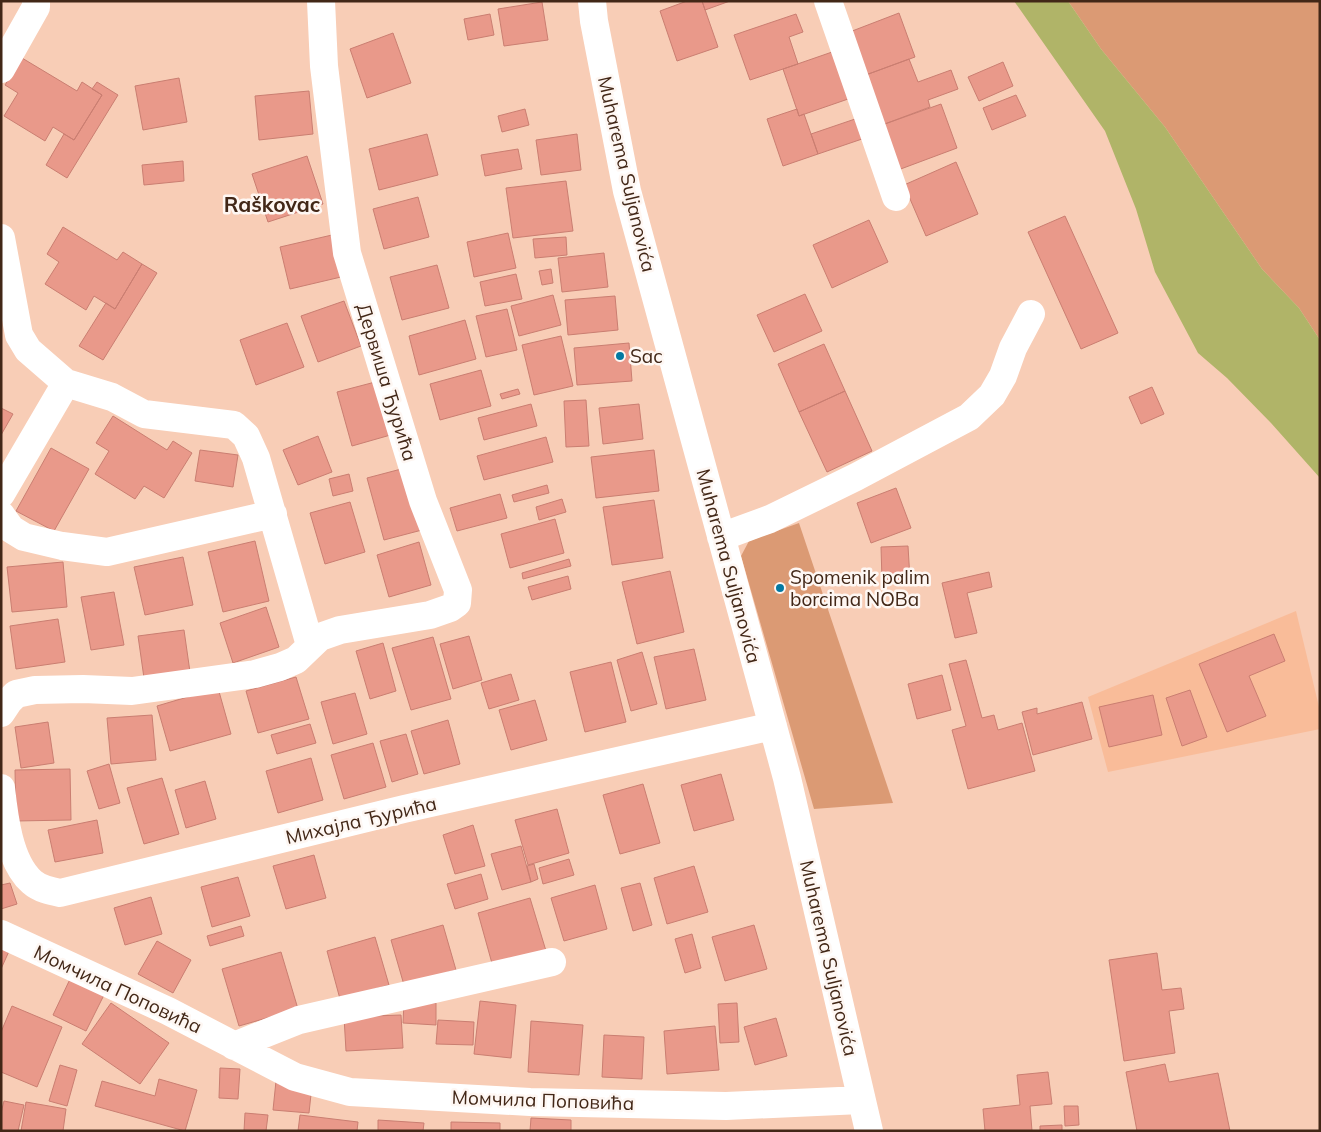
<svg xmlns="http://www.w3.org/2000/svg" width="1321" height="1132" viewBox="0 0 1321 1132" font-family="Mulish,sans-serif">
<style>
.built{fill:#f9bc99}
.green{fill:#db9a74}
.water{fill:#b0b468}
.building{fill:#e9998a;stroke:#ca7e71}
.lines{fill:none;stroke-linecap:round;stroke-linejoin:round}
.minor{stroke:#fff;stroke-width:28}
.poi-dot{fill:#0379a2;stroke:#fef7f3;stroke-width:2}
.labels{text-anchor:middle;stroke-width:5;stroke-linejoin:round;paint-order:stroke}
.street-label{font-size:19px;fill:#422717;stroke:#fef7f3}
.poi-label{font-size:19px;fill:#422717;stroke:#fef7f3;text-anchor:start}
.quarter-label{font-size:21px;font-weight:bold;fill:#422717;stroke:#fef7f3}
</style>
<rect width="100%" height="100%" fill="#f8cdb6"/>
<path class="built" d="M1296 611 1320 711V729L1108 772 1088 697Z"/>
<path class="green" d="M1068 1H1320V340L1299 308 1262 269 1165 127 1101 49Z
M799 523 893 803 814 809 741 556 749 541Z"/>
<path class="water" d="M1014 1H1068L1101 49 1165 127 1262 269 1299 308 1320 340V478L1271 423 1227 378 1198 353 1155 272 1136 209 1105 131Z"/>
<path class="building" d="M687 1H702L718 47 677 61 660 11Z
M702 1H730L705 10Z
M542 2 548 40 504 46 498 9Z
M899 13 915 57 863 76 847 33Z
M490 14 494 35 468 40 464 19Z
M796 14 803 32 789 37 798 64 750 80 734 35Z
M393 33 411 83 367 98 350 49Z
M835 51 851 98 799 116 783 69Z
M22 58 77 91 82 82 102 95 74 140 53 127 45 141 4 116 18 93 5 85Z
M909 59 918 82 951 70 958 89 928 100 930 107 882 125 863 76Z
M1003 62 1013 86 979 101 968 77Z
M179 78 187 122 143 130 135 86Z
M97 82 118 95 67 178 46 165 64 134 74 140 102 95 92 89Z
M309 91 313 134 259 140 255 96Z
M1016 95 1026 116 992 130 983 108Z
M941 104 957 148 898 170 882 125Z
M525 109 529 125 502 132 498 116Z
M797 109 799 116 804 114 818 154 783 166 767 119Z
M858 118 865 138 818 154 811 134Z
M427 134 438 175 379 190 369 149Z
M577 134 581 170 541 175 536 140Z
M518 149 522 169 485 176 481 155Z
M307 156 323 204 268 222 252 174Z
M183 161 184 181 144 185 142 165Z
M956 162 978 214 926 236 904 185Z
M566 181 573 231 513 238 506 188Z
M418 197 429 237 384 249 373 209Z
M1065 216 1118 333 1081 349 1028 232Z
M869 220 888 262 832 288 813 245Z
M63 227 117 260 123 252 142 264 115 309 94 296 86 310 45 284 59 262 47 254Z
M508 233 516 268 474 277 467 242Z
M332 235 341 277 290 289 280 247Z
M566 237 567 255 535 258 533 239Z
M604 253 608 287 562 292 558 258Z
M142 264 157 273 103 360 79 346 106 303 115 309Z
M437 265 449 308 402 320 390 277Z
M551 269 553 283 542 285 539 271Z
M516 274 522 299 485 306 480 282Z
M805 294 822 331 774 352 757 315Z
M553 295 561 325 519 336 511 306Z
M615 296 618 330 568 335 565 300Z
M344 301 361 346 318 362 301 316Z
M507 309 517 350 486 357 476 316Z
M465 320 476 359 419 375 409 336Z
M287 323 304 367 256 385 240 340Z
M561 336 573 386 534 395 522 345Z
M629 343 632 381 577 385 574 348Z
M824 344 845 391 799 412 778 364Z
M481 370 491 406 440 420 430 384Z
M379 381 394 434 352 446 337 392Z
M1152 387 1164 414 1141 424 1129 397Z
M518 389 520 394 502 399 500 394Z
M845 391 872 451 827 472 799 412Z
M586 400 589 446 566 447 564 401Z
M531 404 537 426 484 440 478 418Z
M639 404 643 439 603 444 599 408Z
M1 408 13 414 1 435Z
M113 416 167 450 173 441 192 453 164 498 144 486 135 499 95 474 109 451 96 443Z
M318 436 332 472 298 485 283 450Z
M546 437 553 462 484 480 477 456Z
M51 448 89 469 54 531 16 511Z
M200 450 238 455 233 487 195 481Z
M654 450 659 491 596 498 591 457Z
M405 468 422 530 384 540 367 478Z
M349 474 353 491 333 496 329 479Z
M547 485 549 493 514 502 512 495Z
M896 488 911 528 871 543 857 503Z
M500 494 507 518 457 531 450 508Z
M562 499 566 512 539 520 536 507Z
M654 500 663 558 612 565 603 507Z
M350 502 365 552 325 564 310 513Z
M555 519 564 553 510 568 501 534Z
M255 541 269 601 223 612 208 552Z
M419 542 431 585 389 597 377 555Z
M908 546 910 579 882 580 881 547Z
M183 557 193 605 145 615 134 567Z
M569 559 571 566 523 579 522 573Z
M63 562 67 607 12 612 7 567Z
M670 571 684 632 637 644 622 582Z
M989 572 992 587 967 593 977 633 955 638 942 583Z
M568 576 571 589 532 600 528 587Z
M114 592 124 645 91 650 81 597Z
M266 607 279 647 233 663 220 623Z
M58 619 65 662 16 669 10 626Z
M184 630 190 672 144 678 138 636Z
M1274 634 1285 661 1249 676 1266 716 1227 732 1199 664Z
M469 636 482 680 453 689 440 644Z
M433 637 451 699 411 710 392 648Z
M383 643 396 691 370 699 356 651Z
M694 649 706 700 666 709 654 657Z
M642 652 657 704 631 711 617 660Z
M966 660 982 718 994 715 998 730 1022 723 1035 771 968 789 952 730 966 726 949 664Z
M611 662 626 722 585 732 570 672Z
M511 674 519 700 489 709 481 683Z
M942 675 951 710 917 719 908 684Z
M296 677 309 719 258 733 246 691Z
M218 688 231 734 170 751 157 706Z
M1190 690 1207 737 1182 746 1166 698Z
M355 693 367 734 333 744 321 702Z
M1153 695 1162 735 1109 747 1099 707Z
M535 700 547 740 511 750 499 710Z
M1082 702 1092 739 1033 755 1022 712 1037 708V714Z
M152 715 156 760 111 764 107 718Z
M448 720 460 764 424 774 411 731Z
M48 722 54 763 21 768 15 727Z
M310 724 316 743 277 754 271 735Z
M406 734 418 774 392 782 380 741Z
M373 743 386 787 344 799 331 755Z
M311 758 323 800 278 813 266 771Z
M109 764 120 803 99 809 87 771Z
M70 769 71 820 16 821 15 770Z
M721 774 734 820 694 831 681 785Z
M162 778 179 834 144 844 127 788Z
M205 781 216 819 186 828 175 790Z
M643 784 660 843 620 854 603 795Z
M557 809 569 853 528 865 515 820Z
M97 820 103 853 55 862 48 830Z
M473 825 485 866 455 874 443 835Z
M521 846 531 882 502 890 491 854Z
M314 855 326 898 286 909 273 866Z
M569 859 574 875 543 884 539 868Z
M534 864 538 879 531 882 527 866Z
M694 866 708 912 667 924 654 878Z
M481 874 488 899 455 909 447 884Z
M238 877 250 916 212 927 201 887Z
M10 883 17 904 1 909V885Z
M640 883 652 925 633 931 621 888Z
M595 885 607 929 564 941 551 898Z
M151 897 162 934 125 945 114 908Z
M530 898 546 951 493 967 478 913Z
M443 925 456 970 404 985 391 940Z
M754 925 767 969 725 981 712 937Z
M241 926 244 936 210 946 207 936Z
M692 934 701 968 685 973 675 939Z
M375 937 389 985 340 999 327 951Z
M157 941 191 960 173 993 138 974Z
M1 945 10 949 1 969Z
M281 952 298 1009 239 1026 222 969Z
M1157 953 1162 990 1181 988 1184 1009 1169 1011 1175 1053 1124 1061 1109 960Z
M71 977 105 993 86 1031 53 1015Z
M480 1001 516 1005 511 1058 474 1054Z
M404 1002 436 1003V1025L403 1023Z
M111 1003 169 1043 140 1084 82 1044Z
M737 1003 739 1042 720 1043 718 1004Z
M12 1006 62 1027 37 1087 1 1072V1032Z
M401 1015 403 1048 346 1051 344 1017Z
M776 1018 787 1056 755 1065 744 1027Z
M438 1020 474 1022 473 1045 436 1044Z
M531 1021 583 1025 579 1075 528 1072Z
M715 1026 719 1070 667 1074 664 1031Z
M604 1035 644 1037 642 1079 602 1077Z
M1165 1064 1169 1082 1218 1073 1230 1131H1137L1126 1072Z
M60 1065 77 1070 67 1106 49 1101Z
M220 1068 240 1069 238 1099 219 1098Z
M1048 1072 1052 1104 1030 1106 1032 1131H985L983 1109 1020 1105 1017 1075Z
M159 1079 197 1090 185 1131 95 1106 102 1081 155 1096Z
M276 1081 312 1085 309 1113 273 1110Z
M4 1101 24 1105 18 1131H1V1113Z
M26 1102 66 1109 63 1131H21Z
M1064 1106H1078L1079 1125 1065 1126Z
M245 1113 268 1115 266 1131H244Z
M300 1115 358 1122 357 1131H298Z
M531 1118 571 1120V1131H530Z
M378 1120 424 1123 423 1131H378Z
M451 1122 500 1123V1131H451Z
M1062 1125V1131H1040V1126Z"/>
<g class="lines">
<path class="minor" d="M592 1 594 21 627 191 787 778 869 1131
M828 1 896 197
M1 69 36 7V1
M1 238 19 335 28 350 66 383 112 397 144 414 234 425 246 436 256 458 310 645
M1 494 66 383
M1 515 11 529 24 537 62 546 107 552 273 514
M721 537 770 519 856 477 969 417 992 395 1003 376 1013 348 1031 314
M1 713 9 701 16 694 35 690 83 689 132 691 255 674 280 667 296 660 320 637 340 630 430 615 450 608 457 603 458 590 423 501 347 253 324 66 321 1
M1 788C4 816 9 862 32 882 40 889 50 891 60 893L404 809 773 726
M1 934 168 1011 295 1077 350 1092 530 1102 726 1106 861 1100
M234 1046 299 1020 552 962"/>
</g>
<g class="poi-dot">
<circle cx="620" cy="356" r="5"/>
<circle cx="780" cy="588" r="5"/>
</g>
<g class="labels">
<g class="street-label">
<text transform="translate(627 174) rotate(77)" y="7">Muharema Suljanovića</text>
<text transform="translate(387 382) rotate(73)" y="7">Дервиша Ђурића</text>
<text transform="translate(729 566) rotate(75)" y="7">Muharema Suljanovića</text>
<text transform="translate(361 820) rotate(-13)" y="7">Михајла Ђурића</text>
<text transform="translate(829 958) rotate(77)" y="7">Muharema Suljanovića</text>
<text transform="translate(118 989) rotate(25)" y="7">Момчила Поповића</text>
<text transform="translate(543 1100) rotate(2)" y="7">Момчила Поповића</text>
</g>
<g class="poi-label">
<text x="630" y="363">Sac</text>
<text x="790" y="584">Spomenik palim<tspan x="790" dy="22">borcima NOBa</tspan></text>
</g>
<g class="quarter-label">
<text x="272" y="212">Raškovac</text>
</g>
</g>
<rect width="1321" height="1132" fill="none" stroke="#422717" stroke-width="5"/>
</svg>
